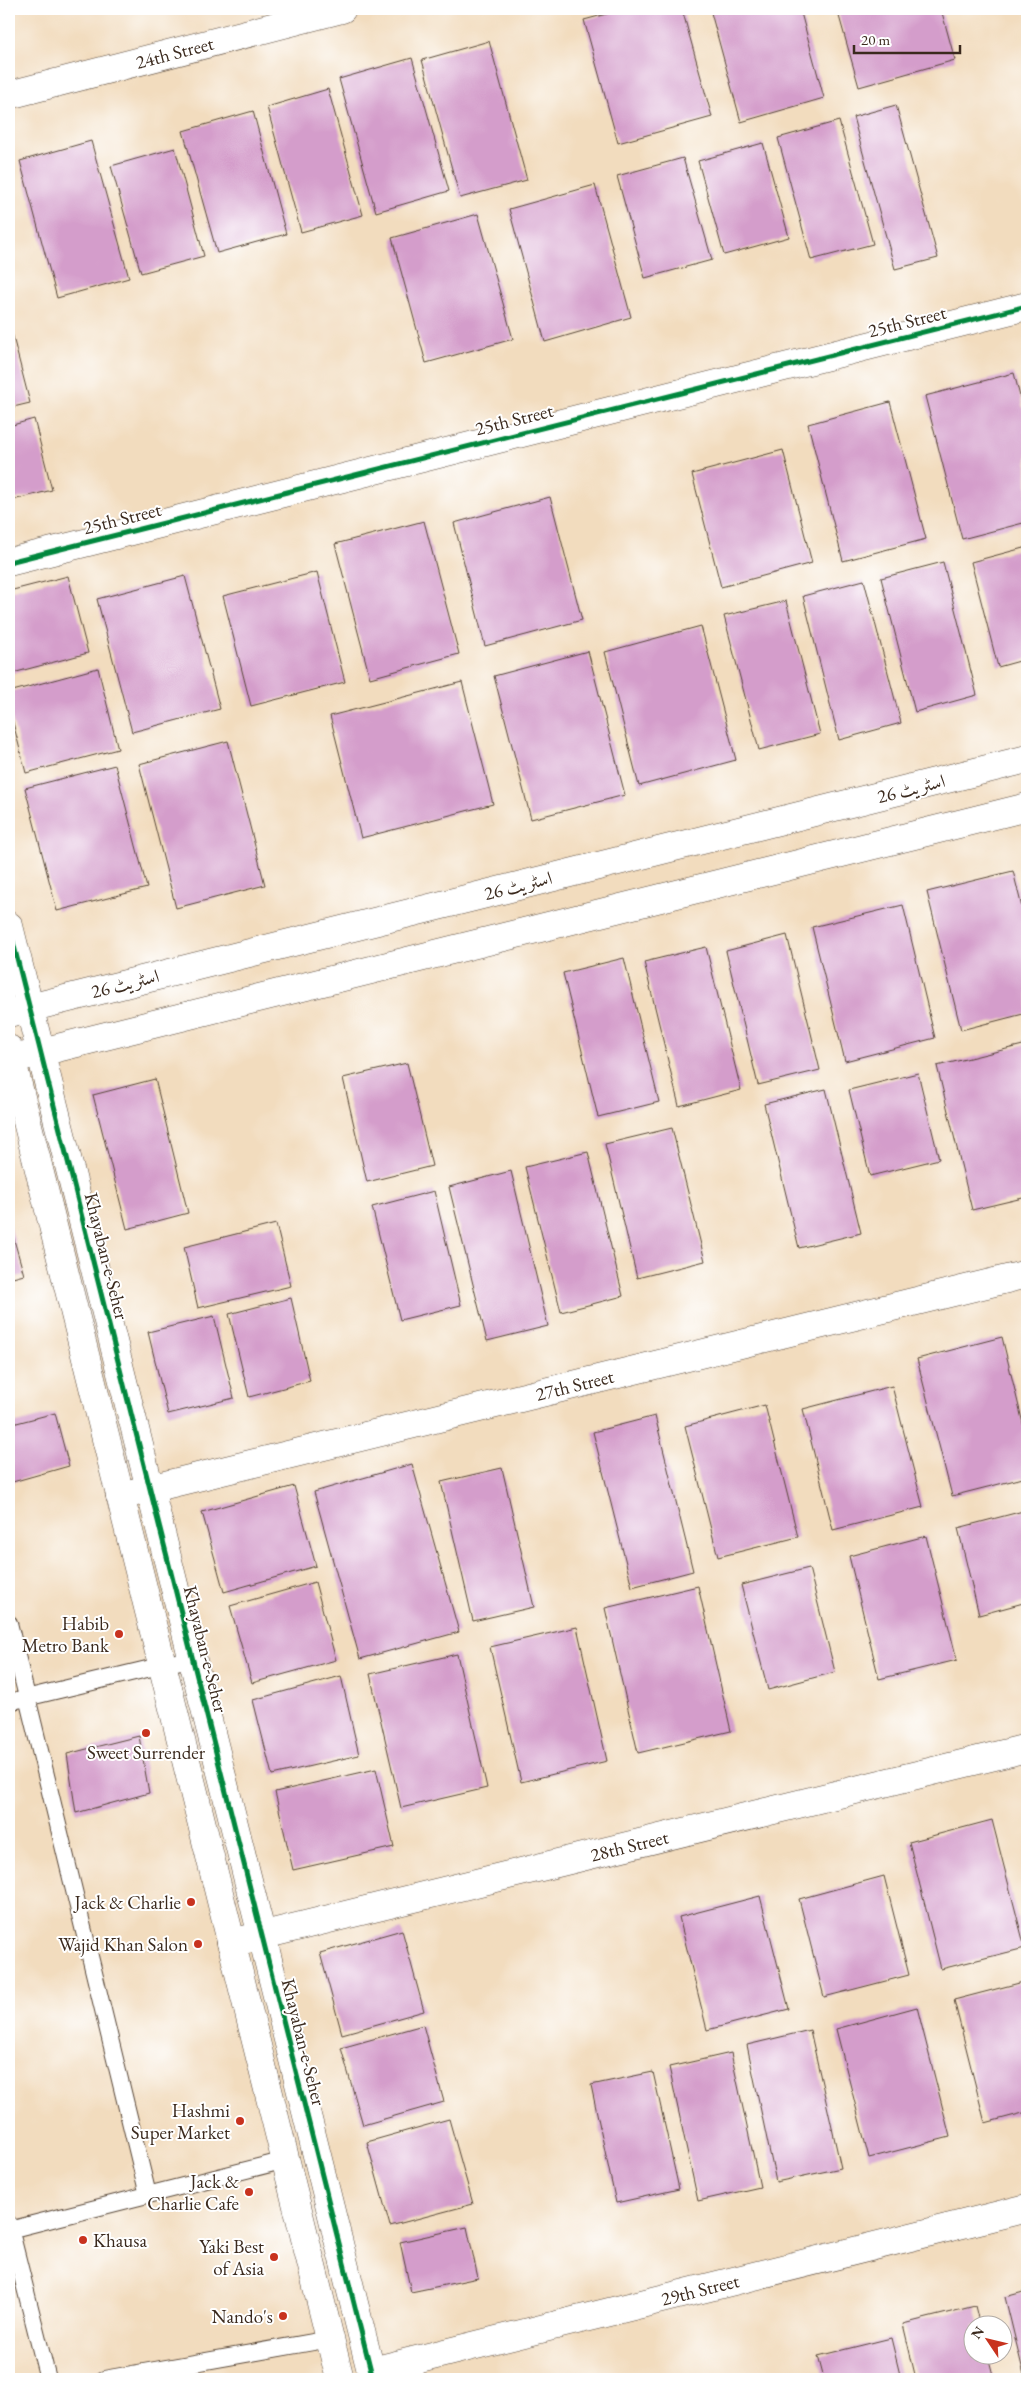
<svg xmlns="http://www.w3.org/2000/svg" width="1036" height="2388" viewBox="0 0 1036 2388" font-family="'EB Garamond',Amiri,serif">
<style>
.building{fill:#d49dcb}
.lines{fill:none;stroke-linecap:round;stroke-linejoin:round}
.service-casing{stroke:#564536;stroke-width:18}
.minor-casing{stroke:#564536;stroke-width:29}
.tertiary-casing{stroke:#564536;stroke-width:29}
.secondary-casing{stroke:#564536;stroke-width:29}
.service{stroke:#fff;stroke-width:16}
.minor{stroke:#fff;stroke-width:28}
.tertiary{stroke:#fff;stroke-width:28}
.secondary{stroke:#fff;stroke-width:28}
.cycleway-casing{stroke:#fff;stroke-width:8}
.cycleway{stroke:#00873e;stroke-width:5}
.poi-dot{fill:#c8321e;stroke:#fff;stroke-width:2}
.labels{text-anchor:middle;stroke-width:4;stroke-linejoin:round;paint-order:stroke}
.street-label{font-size:19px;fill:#3b2a1e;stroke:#fff}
.poi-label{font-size:19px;fill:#3b2a1e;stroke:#fff;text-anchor:end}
</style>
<rect width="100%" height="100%" fill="#fff"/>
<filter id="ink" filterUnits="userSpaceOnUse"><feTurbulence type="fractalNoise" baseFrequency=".02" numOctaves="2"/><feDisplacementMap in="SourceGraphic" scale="10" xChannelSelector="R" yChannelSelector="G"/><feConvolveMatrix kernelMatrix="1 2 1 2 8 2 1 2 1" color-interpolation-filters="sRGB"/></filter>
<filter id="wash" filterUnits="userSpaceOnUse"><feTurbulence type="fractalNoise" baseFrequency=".0096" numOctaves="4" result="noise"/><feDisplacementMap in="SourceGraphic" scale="20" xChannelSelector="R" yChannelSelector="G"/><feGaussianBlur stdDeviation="1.12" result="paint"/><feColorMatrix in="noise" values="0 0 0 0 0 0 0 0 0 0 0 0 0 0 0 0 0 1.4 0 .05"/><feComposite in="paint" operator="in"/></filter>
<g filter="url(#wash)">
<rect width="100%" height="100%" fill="#f2dcbe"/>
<g id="blocks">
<path class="building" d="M625 9H682L712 117 618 143 584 20Z
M710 9H800L824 98 741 122Z
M837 9H941L955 60 859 87Z
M489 41 527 180 460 198 422 60Z
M412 58 449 191 376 212 339 79Z
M328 89 363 215 301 232 267 107Z
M896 105 938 258 895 269 853 117Z
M253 111 286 234 217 253 183 131Z
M839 121 873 244 811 260 778 138Z
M91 141 129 278 57 298 20 161Z
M763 143 789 237 724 255 698 161Z
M175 148 204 256 141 273 111 166Z
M683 158 712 260 645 278 617 176Z
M595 185 631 317 545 342 509 209Z
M478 214 513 339 426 363 392 238Z
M11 329 30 403 9 408V330Z
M1014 373 1027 424V522L962 539 925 396Z
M890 402 926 539 843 561 808 424Z
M34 419 52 490 9 501V426Z
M783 450 812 563 721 587 692 474Z
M550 497 582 620 485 646 454 523Z
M424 521 459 654 370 678 335 544Z
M1027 547V659L998 667 971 562Z
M943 562 977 695 915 712 881 578Z
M317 572 345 682 251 706 223 596Z
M68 576 88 653 9 674V591Z
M185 576 220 709 132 732 97 599Z
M864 580 901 723 839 740 803 596Z
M786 601 820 734 759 750 724 616Z
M701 626 736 760 639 786 605 652Z
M588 651 625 795 531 819 494 676Z
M98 668 118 749 26 773 9 707V692Z
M462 682 493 804 361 838 330 716Z
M228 741 265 885 176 908 139 764Z
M115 765 147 888 57 911 25 788Z
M1013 871 1027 928V1013L961 1030 927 892Z
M903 905 935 1038 845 1061 812 927Z
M787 935 820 1070 758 1085 726 951Z
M706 947 741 1090 679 1106 644 962Z
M624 958 659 1102 598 1117 563 973Z
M1027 1044V1197L972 1210 937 1066Z
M407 1063 432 1166 367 1182 343 1078Z
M918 1073 939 1159 870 1176 849 1090Z
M155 1079 188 1213 127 1229 93 1095Z
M826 1089 861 1233 799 1248 764 1104Z
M672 1128 705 1261 637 1278 605 1144Z
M588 1152 623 1296 561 1312 525 1167Z
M511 1171 548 1326 487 1341 449 1187Z
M434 1191 461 1305 400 1320 372 1207Z
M9 1222 24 1275 9 1279Z
M276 1224 291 1286 198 1308 184 1247Z
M291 1298 310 1381 249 1397 229 1314Z
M214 1316 234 1398 168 1414 148 1332Z
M1002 1337 1027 1440V1477L952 1496 917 1359Z
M892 1386 923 1507 833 1530 803 1409Z
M765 1405 798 1537 718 1557 685 1426Z
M55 1413 69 1466 9 1483V1425Z
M655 1416 693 1571 632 1587 593 1432Z
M412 1464 459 1632 360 1659 314 1492Z
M502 1468 534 1607 473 1621 441 1482Z
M294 1486 316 1566 224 1592 202 1512Z
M1027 1510V1602L979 1615 958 1528Z
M926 1536 957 1660 879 1679 849 1556Z
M809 1568 835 1672 768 1690 741 1585Z
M315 1582 336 1660 252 1683 230 1606Z
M698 1586 731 1731 638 1753 605 1608Z
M577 1627 607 1761 521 1782 490 1647Z
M457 1654 487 1788 401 1808 370 1674Z
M341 1676 359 1755 272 1775 253 1700Z
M139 1736 149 1793 76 1813 67 1754Z
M376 1769 394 1847 293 1870 275 1792Z
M992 1820 1025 1948 941 1969 909 1842Z
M884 1876 909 1975 824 1997 799 1899Z
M760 1896 789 2009 707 2030 679 1917Z
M402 1930 424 2011 342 2034 320 1953Z
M1027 1981V2112L985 2123 954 2000Z
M917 2007 950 2137 869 2158 836 2029Z
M423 2025 444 2102 363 2125 341 2048Z
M810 2030 841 2168 776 2182 747 2045Z
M731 2053 760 2187 698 2201 669 2067Z
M653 2072 679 2189 616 2203 591 2085Z
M449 2119 473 2204 390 2226 367 2142Z
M467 2227 478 2278 411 2292 400 2242Z
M1027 2291V2379H1025L1005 2297Z
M975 2306 980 2326H974V2356H988L994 2379H916L903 2324Z
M891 2338 901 2379H824L818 2356Z"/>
</g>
</g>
<g filter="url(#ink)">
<use href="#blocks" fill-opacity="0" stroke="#564536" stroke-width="1"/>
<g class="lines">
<g class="service-casing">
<path id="service" d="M9 1623 148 2195
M9 1702 193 1658
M9 2224 48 2379
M9 2230 286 2160
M104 2379 330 2339"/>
</g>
<g class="minor-casing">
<g id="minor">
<path id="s1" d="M9 95 342 9"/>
<path d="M9 562 1027 306"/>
<path id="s2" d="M120 1496 1027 1274"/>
<path id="s3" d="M231 1943 1027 1748"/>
<path id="s4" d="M372 2371 1027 2208"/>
</g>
</g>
<g class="tertiary-casing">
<path id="tertiary" d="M9 926 373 2379
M9 1049 340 2379"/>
</g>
<g class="secondary-casing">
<path id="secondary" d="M9 1013 1027 759
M9 1060 1027 807"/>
</g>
<use href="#service" class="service"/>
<use href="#minor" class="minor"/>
<use href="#tertiary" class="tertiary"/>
<use href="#secondary" class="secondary"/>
<g class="cycleway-casing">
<path id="cycleway" d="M9 562 1027 306
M9 926 373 2379"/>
</g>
<use href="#cycleway" class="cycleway"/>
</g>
</g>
<g class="poi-dot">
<circle cx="119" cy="1634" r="5"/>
<circle cx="146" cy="1733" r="5"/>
<circle cx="191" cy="1902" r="5"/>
<circle cx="198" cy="1944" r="5"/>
<circle cx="240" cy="2121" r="5"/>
<circle cx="249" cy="2192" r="5"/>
<circle cx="83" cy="2240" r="5"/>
<circle cx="274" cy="2257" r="5"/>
<circle cx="283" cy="2316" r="5"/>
</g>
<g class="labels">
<g class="street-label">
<text dy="7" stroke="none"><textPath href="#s1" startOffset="171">24th Street</textPath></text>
<text transform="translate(907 321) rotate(-14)" y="7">25th Street</text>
<text transform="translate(514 419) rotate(-14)" y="7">25th Street</text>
<text transform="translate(122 518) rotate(-14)" y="7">25th Street</text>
<text transform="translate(911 788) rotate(-14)" y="7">اسٹریٹ 26</text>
<text transform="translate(518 885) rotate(-14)" y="7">اسٹریٹ 26</text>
<text transform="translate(125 983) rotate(-14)" y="7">اسٹریٹ 26</text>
<text transform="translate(107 1256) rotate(76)" y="7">Khayaban-e-Seher</text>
<text dy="7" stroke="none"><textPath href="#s2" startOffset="468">27th Street</textPath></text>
<text transform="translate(206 1649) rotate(76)" y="7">Khayaban-e-Seher</text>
<text dy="7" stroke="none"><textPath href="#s3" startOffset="410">28th Street</textPath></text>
<text transform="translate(304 2042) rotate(76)" y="7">Khayaban-e-Seher</text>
<text dy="7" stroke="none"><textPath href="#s4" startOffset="338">29th Street</textPath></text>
</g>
<g class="poi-label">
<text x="109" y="1630">Habib<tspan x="109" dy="22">Metro Bank</tspan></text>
<text x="146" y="1759" text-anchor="middle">Sweet Surrender</text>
<text x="181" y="1909">Jack &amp; Charlie</text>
<text x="188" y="1951">Wajid Khan Salon</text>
<text x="230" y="2117">Hashmi<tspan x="230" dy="22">Super Market</tspan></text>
<text x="239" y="2188">Jack &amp;<tspan x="239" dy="22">Charlie Cafe</tspan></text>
<text x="93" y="2247" text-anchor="start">Khausa</text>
<text x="264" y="2253">Yaki Best<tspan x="264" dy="22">of Asia</tspan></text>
<text x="273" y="2323">Nando's</text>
</g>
</g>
<rect width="1036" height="2388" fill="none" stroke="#fff" stroke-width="30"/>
<g transform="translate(988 2340) rotate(305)"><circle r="24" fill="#ffffff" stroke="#b1aaa5"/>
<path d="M0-4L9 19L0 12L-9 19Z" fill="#c8321e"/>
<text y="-8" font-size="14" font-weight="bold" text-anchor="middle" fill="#3b2a1e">N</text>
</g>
<path d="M854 45v8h106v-8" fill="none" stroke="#3b2a1e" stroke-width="2.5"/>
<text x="861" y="45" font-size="15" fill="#3b2a1e" stroke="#ffffff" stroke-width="4" paint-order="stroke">20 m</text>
</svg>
